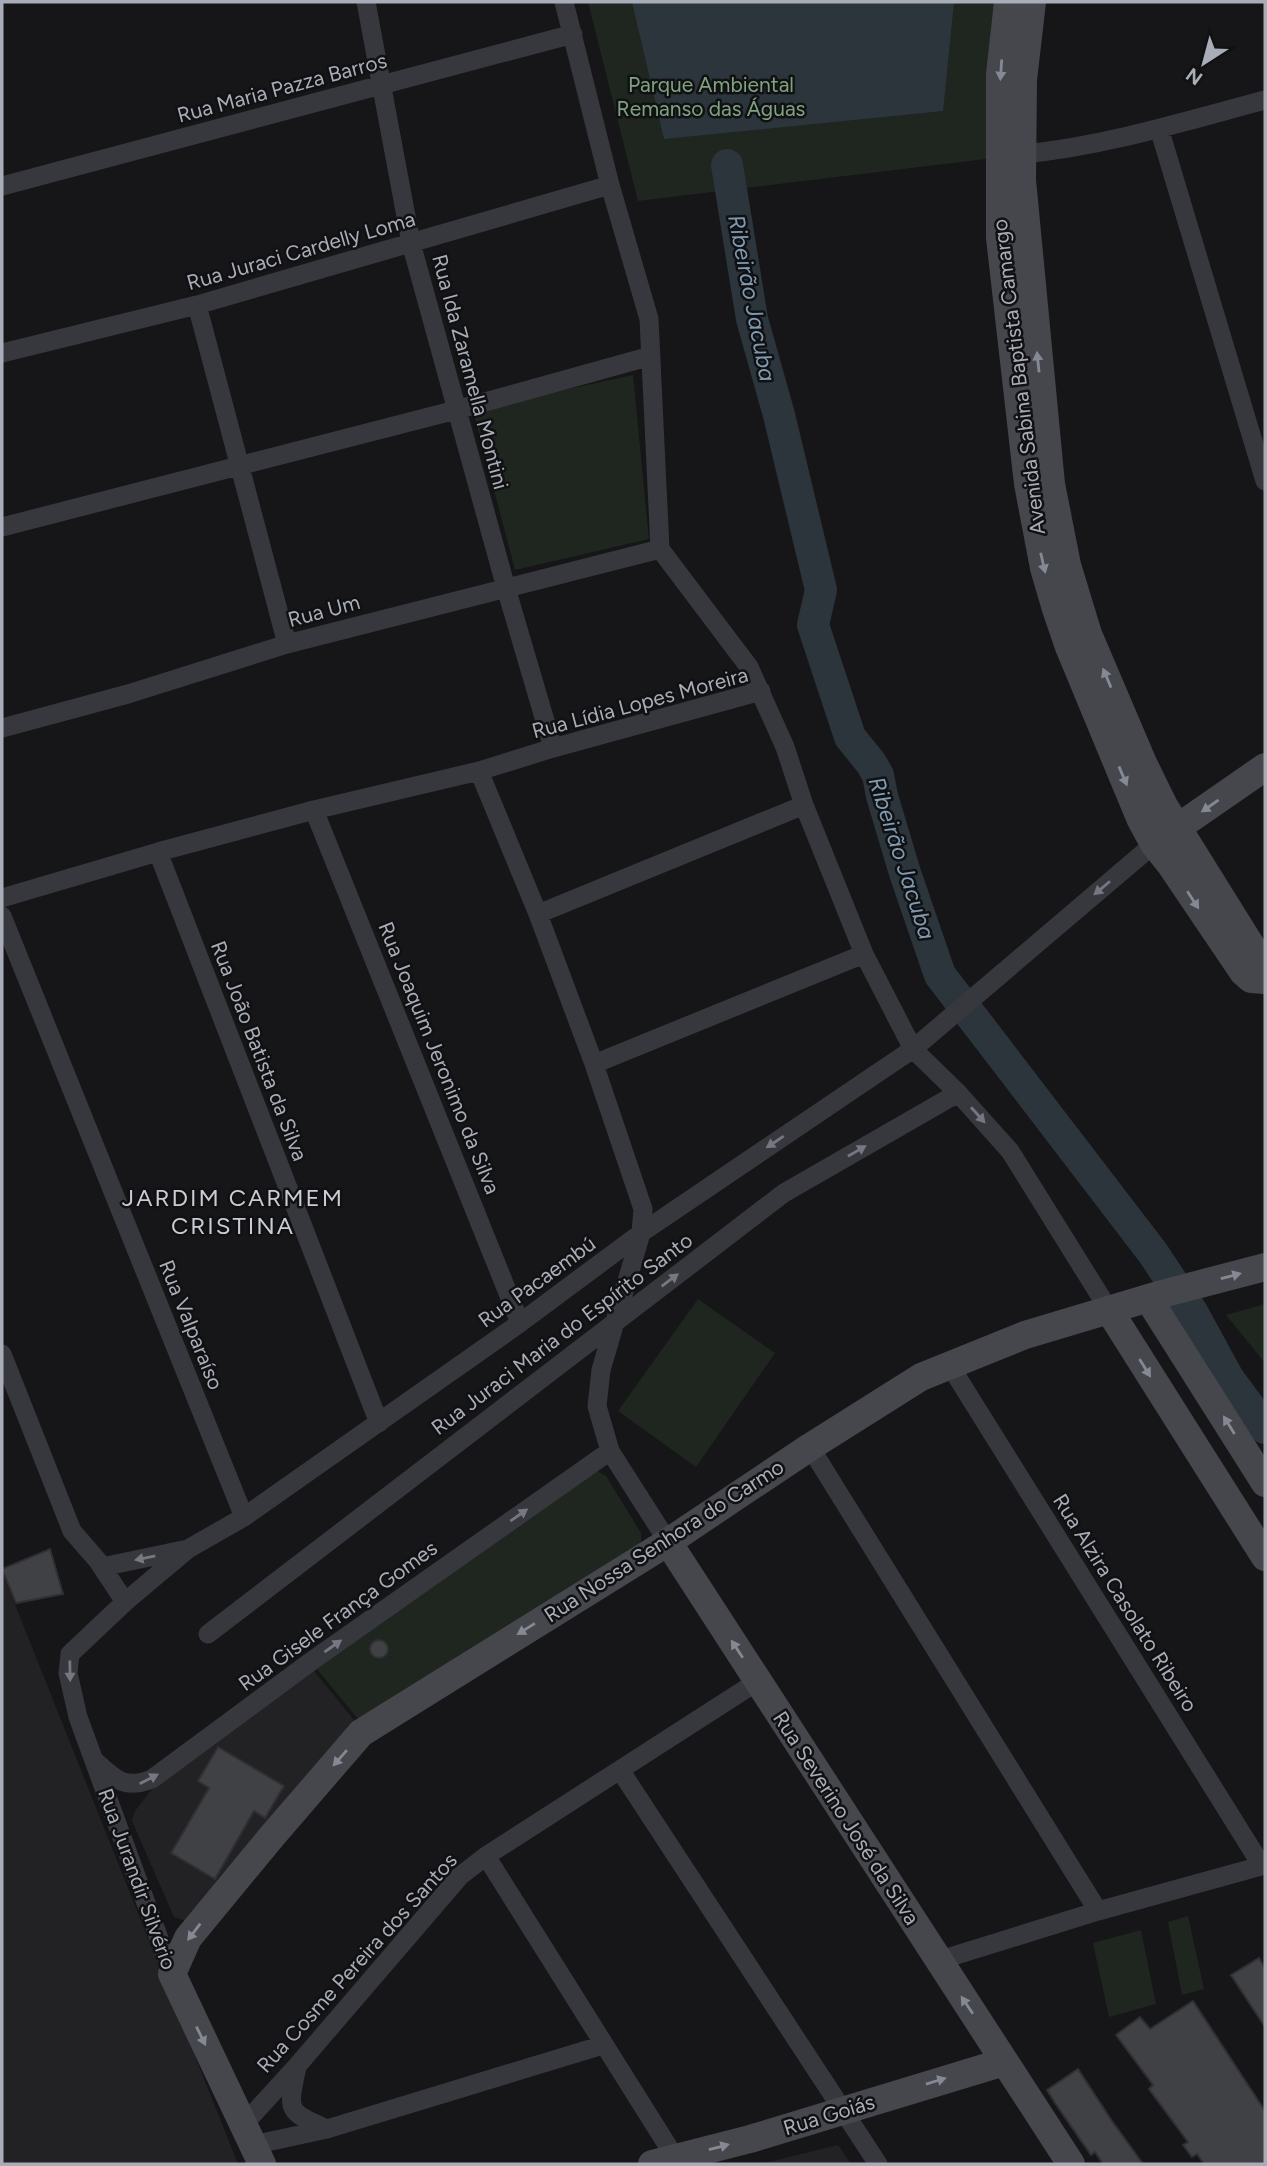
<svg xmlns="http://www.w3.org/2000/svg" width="1267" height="2166" viewBox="0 0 1267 2166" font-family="Figtree,sans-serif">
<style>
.built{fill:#222225}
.green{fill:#1e261f}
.water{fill:#2c353c}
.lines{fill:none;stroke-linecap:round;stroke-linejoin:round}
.river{stroke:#2c353c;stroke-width:32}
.building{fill:#404145;stroke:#303034;stroke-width:2}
.street{stroke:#37383d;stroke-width:19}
.secondary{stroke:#45474d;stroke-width:28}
.oneway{fill:#858993}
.oneway2{fill:#757881}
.labels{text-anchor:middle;stroke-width:5;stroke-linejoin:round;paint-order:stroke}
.park-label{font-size:21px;fill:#7fa381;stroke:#111113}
.street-label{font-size:21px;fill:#a8adb8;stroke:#111113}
.water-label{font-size:23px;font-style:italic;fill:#7f9bb3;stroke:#111113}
.quarter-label{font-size:24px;letter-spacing:2px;fill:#c9ccd4;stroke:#111113}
</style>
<rect width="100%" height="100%" fill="#161618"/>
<path class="built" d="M2 1572 238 2164H2Z
M314 1671 359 1726 193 1918 184 1920 174 1917 132 1821 135 1811 152 1789Z
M838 2145 851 2164H761Z"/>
<path class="green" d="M588 2H998L990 65 986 159 638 201Z
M633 375 649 539 515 570 473 410Z
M698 1299 775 1353 696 1467 618 1411Z
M1265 1304V1363L1226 1315Z
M597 1471 606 1476 641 1533V1544L363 1725 316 1668Z
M1188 1916 1204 1989 1182 1995 1168 1922Z
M1141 1930 1156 2004 1109 2017 1093 1943Z"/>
<path class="water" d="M632 2H954L943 111 664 139Z"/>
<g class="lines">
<path class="river" d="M727 165 752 319 779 415 821 590 813 625 850 737 871 763 878 775 882 796 905 873 940 975 1153 1253 1192 1312 1228 1378 1265 1428"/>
</g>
<path class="building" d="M50 1549 63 1594 16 1603 2 1569Z
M370 1649a9 9 0 1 1 18 0a9 9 0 1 1-18 0Z
M218 1747 284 1786 265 1818 254 1811 215 1879 171 1853 209 1788 198 1781Z
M1259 1958 1265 1968V2027L1231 1975Z
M1193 2001 1265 2111V2164H1204L1197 2154 1192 2157 1183 2145 1188 2142 1149 2089 1153 2085 1116 2035 1140 2017 1150 2029Z
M1078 2069 1112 2121 1143 2164H1103L1095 2152 1091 2155 1055 2103 1047 2090Z"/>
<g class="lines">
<path class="street" d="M366 2 411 243 506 588 553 748
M564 2 610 185 649 319 660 549 749 667 785 747 804 805 864 954 913 1049 958 1093 1010 1151 1109 1310
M1159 128 1265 481
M1023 154C1105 146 1186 121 1265 100
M2 186 573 34
M197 305 287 644
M2 353 197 305 610 185
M2 527 456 410 651 356
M2 728 128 694 287 644 660 549
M479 771 538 914 594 1064 643 1209 641 1233 601 1370 597 1406 610 1451 668 1542
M314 810 520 1323
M158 852 379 1423
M2 898 158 852 314 810 479 771 553 748 761 691
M538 914 804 805
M2 916 244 1517
M594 1064 864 954
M2 1354 72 1531 98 1561 125 1602
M949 1364 1262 1866
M810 1447 1098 1911
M102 1567 183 1550
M208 1634 784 1193 958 1093
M95 1761C115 1779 124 1790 152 1779L313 1660 610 1451
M620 1770 878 2164
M486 1856 676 2159
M937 1961 1098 1911 1265 1865
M172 1974 78 1717 68 1673 70 1654 125 1602 188 1549 244 1517 520 1323 641 1233 913 1049 1154 844
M297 2067C288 2110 285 2111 327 2129
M244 2124 297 2066 460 1876 486 1856 758 1681
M253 2145 327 2129 603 2045"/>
<path class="secondary" d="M1008 2 1000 74V238L1028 484 1044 568 1056 609 1069 647 1140 818 1154 844 1170 864 1243 972 1251 979 1265 980
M1032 2 1023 80 1022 180 1051 484 1067 565 1088 634 1143 763 1164 806 1265 968
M1164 837 1265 767
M1148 1298 1265 1483
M1109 1310 1265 1557
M668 1542 1071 2164
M262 2164 172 1974 188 1938 273 1835 361 1733 668 1542 810 1447 921 1377 1025 1335 1162 1294 1265 1267
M652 2164 750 2139 1004 2062"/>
</g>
<defs><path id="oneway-solid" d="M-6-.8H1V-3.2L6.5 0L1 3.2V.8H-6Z" transform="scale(1.75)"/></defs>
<g class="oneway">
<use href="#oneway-solid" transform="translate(1001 70) rotate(94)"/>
<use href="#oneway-solid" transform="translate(1038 362) rotate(-96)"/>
<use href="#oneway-solid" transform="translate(1043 563) rotate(77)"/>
<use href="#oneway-solid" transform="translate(1107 678) rotate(-113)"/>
<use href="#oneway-solid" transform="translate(1123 776) rotate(67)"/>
<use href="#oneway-solid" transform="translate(1210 806) rotate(145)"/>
<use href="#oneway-solid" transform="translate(1193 900) rotate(57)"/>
<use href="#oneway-solid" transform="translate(1231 1276) rotate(-15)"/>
<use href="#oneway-solid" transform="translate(1145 1368) rotate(58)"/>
<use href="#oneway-solid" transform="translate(1229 1425) rotate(-122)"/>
<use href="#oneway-solid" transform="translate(526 1629) rotate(148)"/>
<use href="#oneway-solid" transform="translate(737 1649) rotate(-123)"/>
<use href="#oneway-solid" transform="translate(340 1758) rotate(131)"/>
<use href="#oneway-solid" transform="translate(194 1932) rotate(127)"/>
<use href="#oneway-solid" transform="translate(967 2005) rotate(-124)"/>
<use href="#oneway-solid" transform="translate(201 2036) rotate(64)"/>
<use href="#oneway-solid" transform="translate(936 2081) rotate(-17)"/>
<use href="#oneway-solid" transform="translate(719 2147) rotate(-15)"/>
</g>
<g class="oneway2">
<use href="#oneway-solid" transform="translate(1102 888) rotate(140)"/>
<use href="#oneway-solid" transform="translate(978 1115) rotate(48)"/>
<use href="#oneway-solid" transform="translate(775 1142) rotate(146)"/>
<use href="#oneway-solid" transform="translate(857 1151) rotate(-30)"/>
<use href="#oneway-solid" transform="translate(670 1280) rotate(-37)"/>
<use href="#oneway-solid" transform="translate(519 1515) rotate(-35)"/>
<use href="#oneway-solid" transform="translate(145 1558) rotate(168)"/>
<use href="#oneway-solid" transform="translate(333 1646) rotate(-35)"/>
<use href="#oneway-solid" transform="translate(70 1671) rotate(89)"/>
<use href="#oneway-solid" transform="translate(149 1779) rotate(-27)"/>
</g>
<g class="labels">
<g class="park-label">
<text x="711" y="92">Parque Ambiental<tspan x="711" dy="24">Remanso das Águas</tspan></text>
</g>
<g class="street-label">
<text transform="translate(282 88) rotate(-15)" y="7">Rua Maria Pazza Barros</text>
<text transform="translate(301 251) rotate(-16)" y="7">Rua Juraci Cardelly Loma</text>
<text transform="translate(470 372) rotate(75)" y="7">Rua Ida Zaramella Montini</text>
<text transform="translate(1019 377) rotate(-97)" y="7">Avenida Sabina Baptista Camargo</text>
<text transform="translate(324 611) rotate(-15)" y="7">Rua Um</text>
<text transform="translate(640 703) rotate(-15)" y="7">Rua Lídia Lopes Moreira</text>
<text transform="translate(259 1051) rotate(69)" y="7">Rua João Batista da Silva</text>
<text transform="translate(439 1058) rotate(68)" y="7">Rua Joaquim Jeronimo da Silva</text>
<text transform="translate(537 1282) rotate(-36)" y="7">Rua Pacaembú</text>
<text transform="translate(191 1325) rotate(68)" y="7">Rua Valparaíso</text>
<text transform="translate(562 1334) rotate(-37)" y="7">Rua Juraci Maria do Espírito Santo</text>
<text transform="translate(664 1541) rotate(-33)" y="7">Rua Nossa Senhora do Carmo</text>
<text transform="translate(1125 1603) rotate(58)" y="7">Rua Alzira Casolato Ribeiro</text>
<text transform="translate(338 1616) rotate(-36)" y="7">Rua Gisele França Gomes</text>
<text transform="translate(846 1818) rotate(57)" y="7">Rua Severino José da Silva</text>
<text transform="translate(137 1879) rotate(70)" y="7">Rua Jurandir Silvério</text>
<text transform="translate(357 1963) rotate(-48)" y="7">Rua Cosme Pereira dos Santos</text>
<text transform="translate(829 2115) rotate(-17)" y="7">Rua Goiás</text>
</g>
<g class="water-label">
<text transform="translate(752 298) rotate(79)" y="8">Ribeirão Jacuba</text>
<text transform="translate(902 858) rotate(72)" y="8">Ribeirão Jacuba</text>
</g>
<g class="quarter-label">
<text x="233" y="1206">JARDIM CARMEM<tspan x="233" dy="28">CRISTINA</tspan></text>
</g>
</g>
<rect width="1267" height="2166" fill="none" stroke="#a8adb8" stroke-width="7"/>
<g transform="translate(1204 63) rotate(216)" stroke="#111113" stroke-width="5" paint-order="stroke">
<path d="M0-5L12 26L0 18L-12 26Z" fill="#a8adb8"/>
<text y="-10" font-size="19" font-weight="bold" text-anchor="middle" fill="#a8adb8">N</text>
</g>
</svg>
